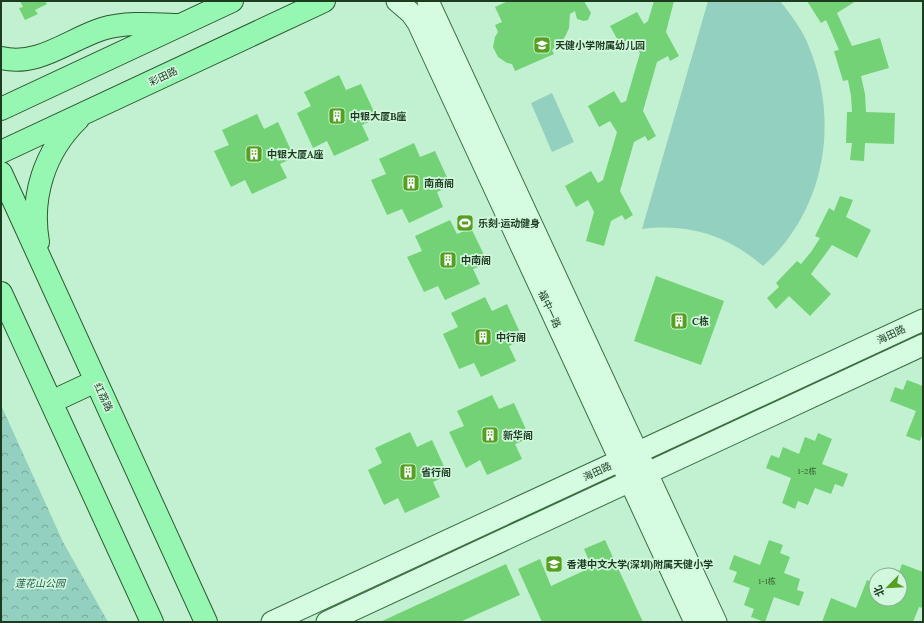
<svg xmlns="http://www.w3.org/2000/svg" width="924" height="623" viewBox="0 0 924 623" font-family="Lora,'Noto Sans SC',serif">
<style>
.park{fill:url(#park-crowns)}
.garden{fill:#94d0bf}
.building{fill:#74d276}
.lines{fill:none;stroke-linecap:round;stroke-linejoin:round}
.secondary-casing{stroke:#3a6e40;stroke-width:23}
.primary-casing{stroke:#2c5a2f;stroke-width:24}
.secondary{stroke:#d5fbe1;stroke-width:21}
.primary{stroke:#96f7b2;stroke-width:22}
.labels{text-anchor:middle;stroke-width:3.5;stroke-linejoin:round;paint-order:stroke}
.number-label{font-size:8px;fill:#326135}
.poi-label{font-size:10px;font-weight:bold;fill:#1c3b1f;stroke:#d1f8dd;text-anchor:start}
.street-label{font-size:10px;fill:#1c3b1f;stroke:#d1f8dd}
.park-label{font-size:10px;font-style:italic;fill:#225951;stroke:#d1f8dd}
</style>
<defs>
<pattern id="park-crowns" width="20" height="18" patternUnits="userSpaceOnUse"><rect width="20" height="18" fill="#94d0bf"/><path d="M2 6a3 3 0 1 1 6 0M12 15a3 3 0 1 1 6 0" fill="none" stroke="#78aa9b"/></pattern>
</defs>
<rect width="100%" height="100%" fill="#c1f1d0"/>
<path class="park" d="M1 405 63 542 108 622H1Z"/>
<path class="garden" d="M708 1H780C791 15 803 30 809 47 840 122 825 211 763 266 727 235 688 223 642 229Z
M552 93 574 142 552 152 531 103Z"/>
<path class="building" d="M20 1H45L47 4 35 10 38 14 25 20 19 8 23 7Z
M508 1H584L591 13 588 20 584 21 577 19 575 11 570 14 569 28 566 35 562 41 552 50 554 54 515 71 512 64 507 63 498 57 493 47 495 37 498 32 495 25 502 22 495 7Z
M654 1H674L666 32 679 56 670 61 668 56 657 62 643 111 656 136 648 141 645 136 634 142 620 191 633 215 625 220 622 215 611 221 604 246 586 241 594 212 588 200 576 207 565 186 591 171 598 183 603 180 617 132 610 121 599 127 588 106 614 91 621 103 626 101 640 53 633 41 622 48 610 26 637 12 644 24 648 21Z
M807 1H856L837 13 852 46 880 38 889 68 861 76 865 94 866 112 895 113 894 144 865 143 864 161 850 160 852 143H846L847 112H852L851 96 848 80 843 81 834 51 839 50 826 20 821 23Z
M339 75 346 90 361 84 377 118 362 125 369 140 334 156 327 141 313 148 297 113 311 106 304 92Z
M257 114 264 129 278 122 294 157 280 164 287 178 252 194 245 180 231 187 214 151 229 145 222 130Z
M414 143 420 157 435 151 451 186 437 192 443 207 409 223 402 209 387 215 371 180 386 174 379 159Z
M840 196 853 200 846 217 871 230 857 258 832 245 811 274 831 294 810 316 789 296 776 309 767 298 779 287 776 283 797 261 801 264 811 252 820 238 815 236 829 208 834 211Z
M450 220 457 234 471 228 488 263 473 269 480 284 445 300 438 286 424 292 407 257 422 251 415 236Z
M656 276 724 301 701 365 634 341Z
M485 297 492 311 507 304 523 339 509 346 516 361 481 377 474 363 459 369 443 334 458 327 451 313Z
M907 380 923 386V433L920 441 906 436 916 411 890 401 895 387 903 390Z
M492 395 499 409 514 403 530 438 515 444 522 459 487 475 480 460 466 468 449 432 464 426 457 411Z
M410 432 417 447 432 440 448 475 433 482 440 497 405 513 398 498 384 505 368 470 382 463 375 448Z
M818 433 832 439 822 464 848 474 843 487 835 484 831 494 815 488 808 505 798 501 795 509 782 503 791 478 766 468 771 455 779 458 783 447 799 454 805 437 815 441Z
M605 540 643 622H542L518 569 540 559 551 586 592 567 584 549Z
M769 540 783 545 780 553 790 557 784 573 800 579 797 590 804 592 799 606 774 597 765 622 751 617 754 609 744 605 750 588 733 582 737 572 729 569 734 555 760 565Z
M506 564 520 595 460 622H380Z
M902 564 923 572V608L919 607 913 622H822L831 598 856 608 867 580 876 584V599H900V575H898Z"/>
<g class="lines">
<g class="secondary-casing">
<path id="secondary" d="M397 1 411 13 418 23 695 622
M428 1 716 622
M272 622 923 320
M327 622 923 345"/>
</g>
<g class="primary-casing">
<path id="primary" d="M1 58C38 67 68 40 102 29 125 22 152 24 176 25
M1 109 232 1
M1 152 324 1
M1 173 206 622
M38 242C30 196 45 151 78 119
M1 293 152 622
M51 402 96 381"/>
</g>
<use href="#secondary" class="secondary"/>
<use href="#primary" class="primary"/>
</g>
<defs>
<g id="school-square" transform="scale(0.9)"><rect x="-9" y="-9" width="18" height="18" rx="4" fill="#55a022" stroke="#d1f8dd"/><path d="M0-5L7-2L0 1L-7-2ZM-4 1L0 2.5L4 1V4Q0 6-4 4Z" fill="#fff"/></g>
<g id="building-square" transform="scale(0.9)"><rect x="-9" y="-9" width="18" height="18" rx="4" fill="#55a022" stroke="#d1f8dd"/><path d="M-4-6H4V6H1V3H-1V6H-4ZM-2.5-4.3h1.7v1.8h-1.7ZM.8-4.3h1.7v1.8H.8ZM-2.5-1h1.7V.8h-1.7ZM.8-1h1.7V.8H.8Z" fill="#fff"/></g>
<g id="stadium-square" transform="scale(0.9)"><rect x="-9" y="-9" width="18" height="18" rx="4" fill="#55a022" stroke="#d1f8dd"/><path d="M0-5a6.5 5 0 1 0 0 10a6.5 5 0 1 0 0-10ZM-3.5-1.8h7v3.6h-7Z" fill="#fff"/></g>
</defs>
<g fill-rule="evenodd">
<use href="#school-square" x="542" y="45"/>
<use href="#building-square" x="337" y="116"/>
<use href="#building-square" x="254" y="154"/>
<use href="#building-square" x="411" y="183"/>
<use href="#stadium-square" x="465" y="223"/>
<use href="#building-square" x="448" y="260"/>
<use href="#building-square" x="679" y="321"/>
<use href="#building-square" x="483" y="337"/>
<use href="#building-square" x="490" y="435"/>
<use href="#building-square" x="408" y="472"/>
<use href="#school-square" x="554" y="564"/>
</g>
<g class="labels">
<g class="number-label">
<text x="807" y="474">1-2栋</text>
<text x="767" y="584">1-1栋</text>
</g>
<g class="poi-label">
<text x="555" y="49">天健小学附属幼儿园</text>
<text x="350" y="120">中银大厦B座</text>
<text x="267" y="158">中银大厦A座</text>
<text x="424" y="187">南商阁</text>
<text x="478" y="227">乐刻·运动健身</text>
<text x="461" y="264">中南阁</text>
<text x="692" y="325">C栋</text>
<text x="496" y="341">中行阁</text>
<text x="503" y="439">新华阁</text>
<text x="421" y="476">省行阁</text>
<text x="567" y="568">香港中文大学(深圳)附属天健小学</text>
</g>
<g class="street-label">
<text transform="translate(163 76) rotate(-25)" y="4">彩田路</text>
<text transform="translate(550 309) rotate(65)" y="4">福中一路</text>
<text transform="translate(891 334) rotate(-25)" y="4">海田路</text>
<text transform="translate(104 397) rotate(65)" y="4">红荔路</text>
<text transform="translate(597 471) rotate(-25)" y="4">海田路</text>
</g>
<g class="park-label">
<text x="40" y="587">莲花山公园</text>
</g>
</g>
<rect width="924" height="623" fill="none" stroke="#1c3b1f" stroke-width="4"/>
<g transform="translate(888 587) rotate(246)"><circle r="19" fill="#d1f8dd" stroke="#89ac91"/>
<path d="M0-3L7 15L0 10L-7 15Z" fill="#55a022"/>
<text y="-6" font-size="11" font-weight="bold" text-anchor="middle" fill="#1c3b1f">北</text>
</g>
</svg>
